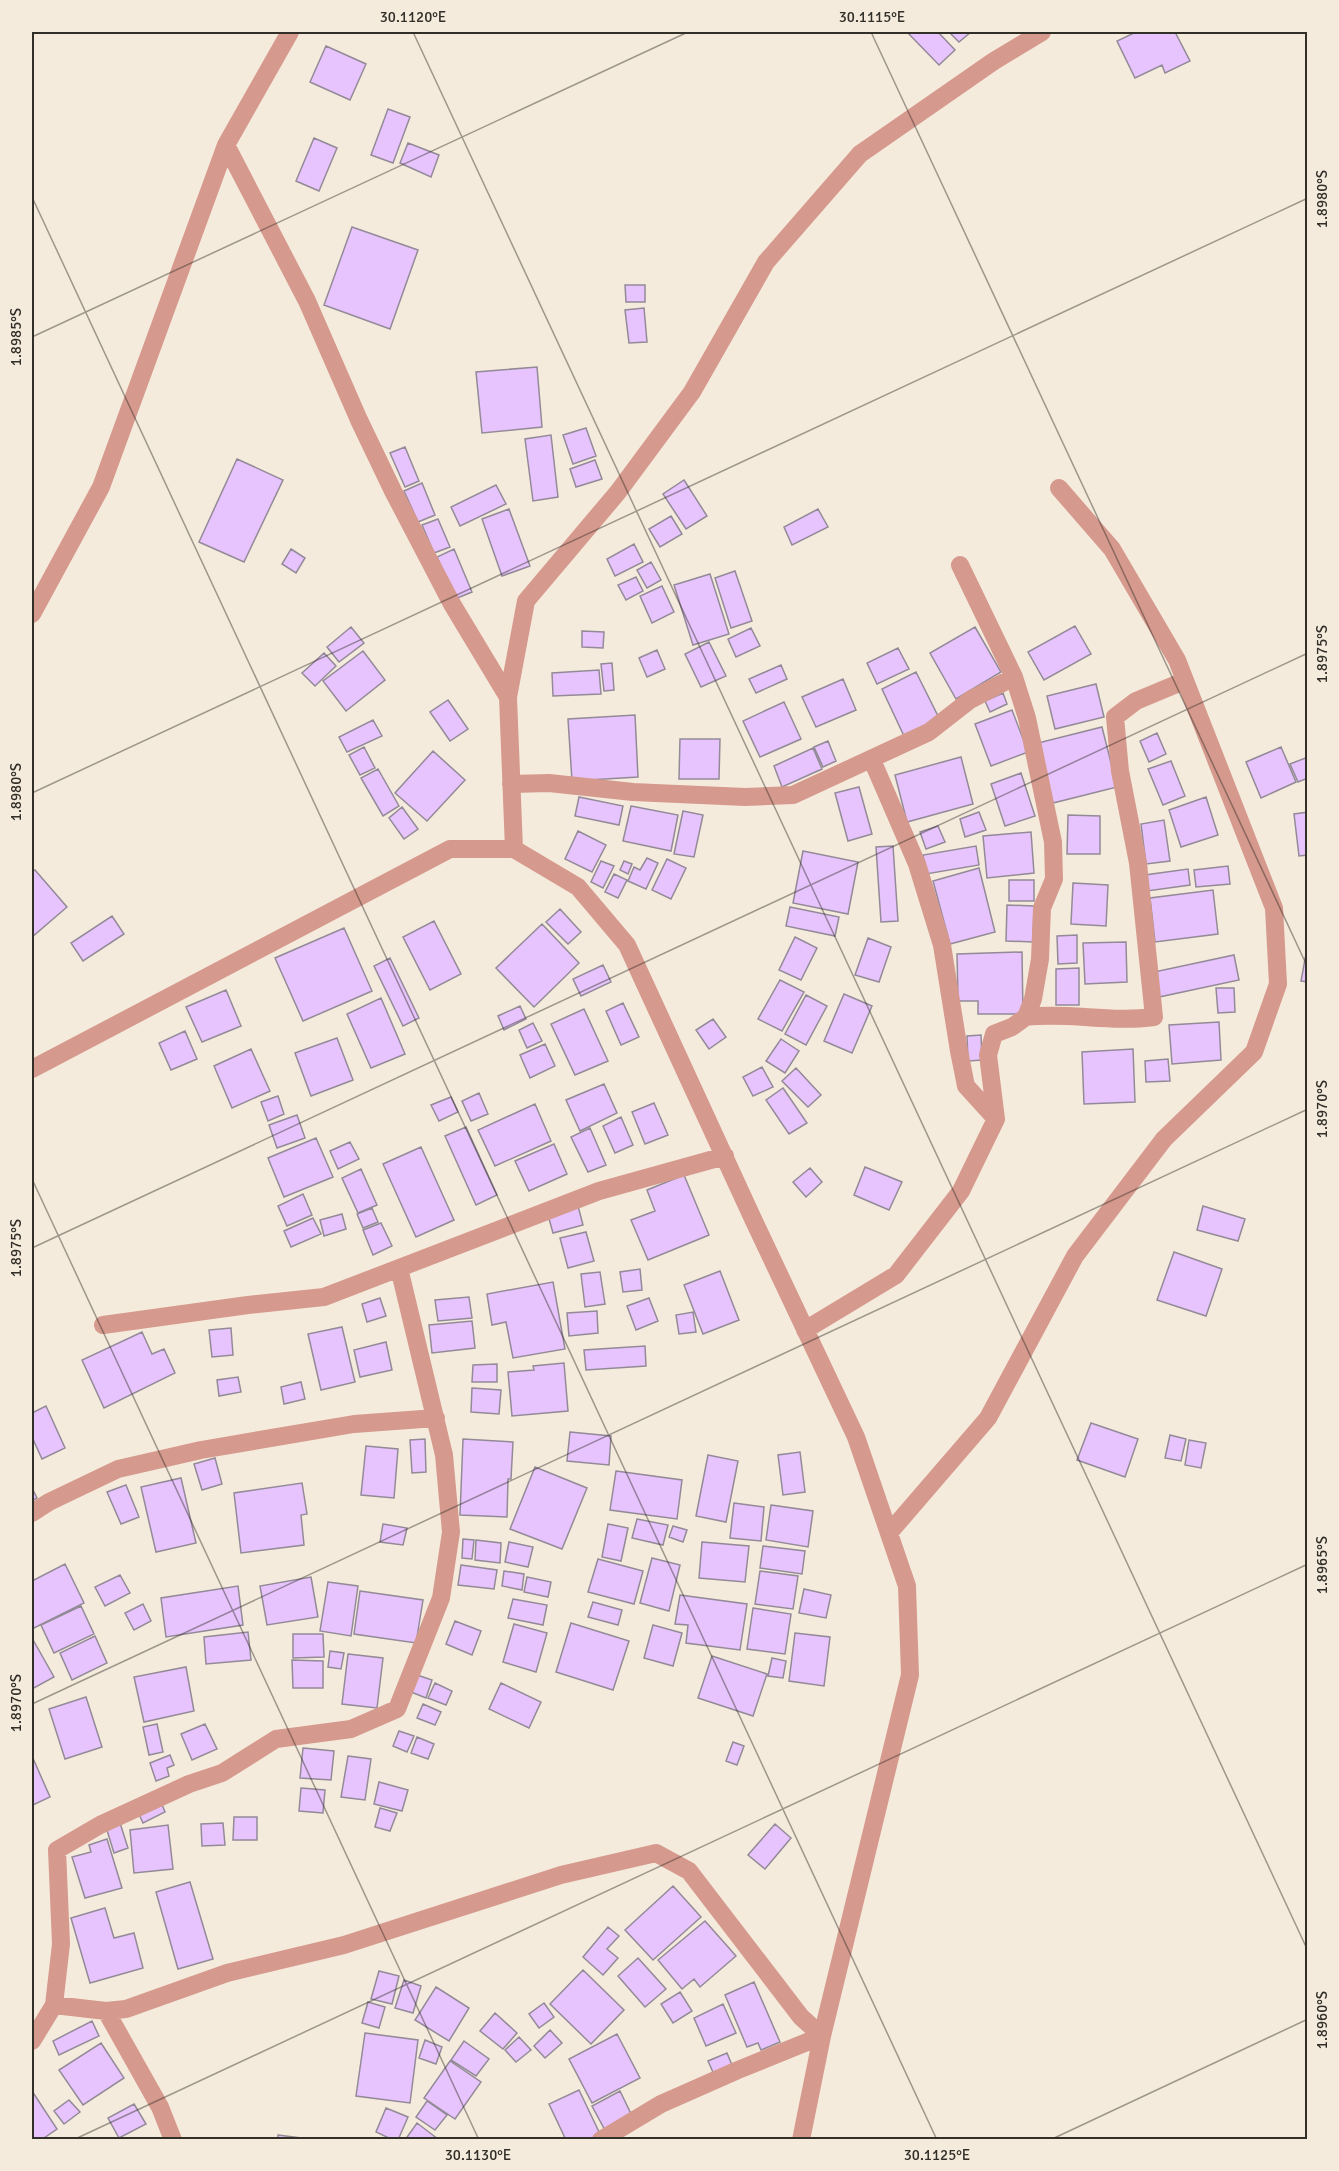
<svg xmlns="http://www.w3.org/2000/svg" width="1339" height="2171" viewBox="0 0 1339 2171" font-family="Signika,sans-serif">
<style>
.building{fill:#e7c4fd;stroke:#938a98;stroke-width:1.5}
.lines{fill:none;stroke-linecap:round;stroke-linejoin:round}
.minor{stroke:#d6998d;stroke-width:18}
.ticks{fill:none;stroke:#322f29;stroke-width:1.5;stroke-opacity:0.45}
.neatline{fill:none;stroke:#322f29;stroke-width:2}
.ticks-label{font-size:15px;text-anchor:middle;fill:#322f29}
</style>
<rect width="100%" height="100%" fill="#f5ebdd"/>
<path class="building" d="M907 32H938L955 50 939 65Z
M949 32H971L959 42Z
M1136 32H1175L1190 61 1165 73 1162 65 1135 78 1117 41Z
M326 46 366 64 350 100 310 82Z
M388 109 410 117 393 163 371 155Z
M314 138 337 148 319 191 296 181Z
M408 143 439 155 431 177 400 163Z
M352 227 418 250 390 329 324 305Z
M625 285H645V302H626Z
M644 308 647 342 629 343 625 310Z
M537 367 542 427 482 433 476 372Z
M586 428 596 456 573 464 563 435Z
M551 435 558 497 533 501 525 439Z
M405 447 419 481 405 487 390 453Z
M237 459 283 480 244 562 199 542Z
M595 460 602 479 576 487 570 469Z
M684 480 707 516 686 529 663 494Z
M422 483 435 515 418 522 404 491Z
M496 485 506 504 460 526 451 507Z
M509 509 530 566 502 576 482 519Z
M818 509 828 527 792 545 784 527Z
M671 516 682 534 660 547 649 529Z
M438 519 450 547 434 553 422 525Z
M634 544 643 562 615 576 607 559Z
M291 549 305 558 296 573 282 564Z
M454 549 472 592 455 599 437 557Z
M651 562 661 580 647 588 637 570Z
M735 571 752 621 731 628 715 578Z
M710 574 729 634 693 645 674 585Z
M636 577 643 591 626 600 618 585Z
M662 586 674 612 652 623 640 596Z
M1075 626 1091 654 1044 680 1028 652Z
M351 627 364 643 339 662 327 647Z
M975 627 1001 672 956 699 930 653Z
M751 628 760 646 736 657 728 639Z
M582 631 604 632 603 648 582 647Z
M709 642 726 676 701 687 685 654Z
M898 648 909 669 877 684 867 663Z
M657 650 665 669 647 677 639 658Z
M363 651 385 680 346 711 323 681Z
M324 653 336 666 315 686 302 673Z
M612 663 614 690 604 691 601 664Z
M781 665 787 679 756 693 749 679Z
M599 670 601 694 553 696 552 673Z
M916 672 940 720 904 736 882 689Z
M843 679 856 710 816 727 802 697Z
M1096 684 1104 717 1055 729 1047 696Z
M1003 693 1007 704 990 712 985 701Z
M448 700 468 729 450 741 430 712Z
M784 702 801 739 760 757 743 721Z
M1012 710 1028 752 991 766 975 724Z
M635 715 638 777 572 781 568 719Z
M373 720 382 736 347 752 339 737Z
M1102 727 1117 787 1053 803 1038 743Z
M1157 733 1166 754 1149 762 1140 741Z
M680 739H720L719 779H679Z
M828 741 836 761 823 767 814 747Z
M364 747 375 768 360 775 349 755Z
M1281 747 1296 782 1261 798 1246 762Z
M813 748 822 769 782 787 774 766Z
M433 751 465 780 427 821 395 793Z
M961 757 973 804 907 822 895 775Z
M1308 757V778L1298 782 1290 764Z
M1171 761 1185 796 1163 805 1148 769Z
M378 769 399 806 383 816 361 778Z
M1021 773 1035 816 1005 826 991 784Z
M859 787 872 834 848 841 835 793Z
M579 797 623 806 619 825 575 816Z
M1206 797 1218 835 1181 847 1169 810Z
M631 806 678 815 671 851 623 841Z
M402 807 418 829 404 839 389 818Z
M683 811 703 815 694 857 674 854Z
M979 812 986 830 965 837 960 819Z
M1308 812V855L1299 856 1294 814Z
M1068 815 1100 816V854H1067Z
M1164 820 1170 861 1146 864 1141 824Z
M938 826 945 842 926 849 920 832Z
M578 831 606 845 592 872 565 859Z
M1031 832 1034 873 987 878 983 836Z
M893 846 898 921 881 922 876 847Z
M976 846 979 865 926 874 923 855Z
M803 851 858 862 848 914 793 903Z
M647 858 658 863 646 889 628 881 634 867 640 870Z
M667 859 686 868 671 899 652 890Z
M601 861 614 866 603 888 591 882Z
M624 861 632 864 628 874 620 870Z
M1228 866 1230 884 1196 887 1194 870Z
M979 868 995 932 950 944 933 881Z
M1188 869 1190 885 1147 891 1145 875Z
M35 870 67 907 32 937V872Z
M614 874 627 880 618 898 605 892Z
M1009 880H1034V901H1009Z
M1073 883 1108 885 1106 926 1071 924Z
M1213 890 1218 934 1155 942 1150 898Z
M1007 905 1034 906 1033 942 1006 941Z
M790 907 839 917 835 936 786 926Z
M560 909 581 932 568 944 546 922Z
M112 916 124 934 83 961 71 943Z
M434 921 461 974 430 990 403 937Z
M542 924 579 963 534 1007 496 968Z
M344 928 372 991 303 1021 275 958Z
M1077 935V963L1058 964 1057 936Z
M795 937 817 948 801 980 779 970Z
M868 938 891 947 879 982 855 975Z
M1126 942 1127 982 1085 984 1083 943Z
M1308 943V982L1301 981Z
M1022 952 1023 1014H978V1001H958L957 954Z
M1234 955 1239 980 1159 997 1154 972Z
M390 958 419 1018 403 1026 374 966Z
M603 965 611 982 581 996 573 979Z
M1079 968V1005H1056V969Z
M780 980 804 992 782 1031 758 1019Z
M1216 988H1234L1235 1012 1218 1013Z
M226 990 241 1026 202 1042 186 1007Z
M844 994 872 1006 852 1053 824 1041Z
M806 995 827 1006 806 1045 785 1034Z
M381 998 405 1054 371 1068 347 1014Z
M623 1003 639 1037 621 1045 606 1011Z
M520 1006 526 1019 504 1030 498 1016Z
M584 1009 608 1061 575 1075 551 1024Z
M713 1019 726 1037 709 1049 696 1030Z
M1219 1022 1221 1060 1172 1064 1169 1025Z
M533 1023 542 1041 527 1048 519 1030Z
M185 1031 197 1059 171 1070 159 1043Z
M981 1035 982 1060 968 1061 967 1036Z
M337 1038 353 1080 311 1096 295 1053Z
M781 1039 799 1051 785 1073 766 1061Z
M545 1044 555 1066 530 1078 520 1055Z
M251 1049 270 1091 232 1108 214 1066Z
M1133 1049 1135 1102 1084 1104 1082 1052Z
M1168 1059 1170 1081 1146 1082 1145 1061Z
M762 1067 773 1087 753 1096 743 1077Z
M796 1068 821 1095 808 1107 782 1081Z
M604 1084 617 1113 580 1131 566 1100Z
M783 1088 807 1123 789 1134 766 1100Z
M479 1093 488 1114 471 1121 462 1101Z
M278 1096 284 1114 268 1121 261 1102Z
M451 1097 458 1112 439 1121 431 1105Z
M654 1103 668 1135 645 1144 632 1112Z
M535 1104 551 1141 495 1166 478 1130Z
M297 1115 305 1138 277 1148 269 1125Z
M621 1117 633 1145 615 1153 603 1126Z
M466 1127 497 1195 476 1205 445 1136Z
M590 1128 606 1165 588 1172 571 1137Z
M316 1138 333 1177 284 1197 268 1158Z
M350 1142 359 1159 338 1169 330 1151Z
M554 1144 567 1174 529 1191 515 1161Z
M421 1147 454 1220 416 1237 383 1164Z
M865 1167 902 1182 889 1210 854 1195Z
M810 1168 822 1182 806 1197 793 1182Z
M361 1169 377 1205 358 1213 342 1178Z
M684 1175 709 1235 648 1260 631 1220 655 1211 647 1190Z
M303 1194 312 1215 287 1226 278 1206Z
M578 1206 583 1225 553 1233 548 1215Z
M1203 1206 1245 1219 1238 1241 1197 1230Z
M372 1208 378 1222 363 1228 357 1214Z
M342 1214 346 1229 324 1236 320 1220Z
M313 1218 321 1234 291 1247 284 1231Z
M381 1223 392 1246 373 1255 363 1230Z
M586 1232 594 1261 568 1268 560 1238Z
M1174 1252 1222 1269 1206 1316 1157 1300Z
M640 1269 642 1290 623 1292 620 1272Z
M720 1271 739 1320 703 1334 684 1285Z
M600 1272 605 1304 585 1307 581 1274Z
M553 1282 565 1349 513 1358 506 1322 492 1325 487 1294Z
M469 1297 472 1318 438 1321 435 1300Z
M380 1298 386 1316 367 1322 362 1304Z
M649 1298 658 1321 636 1330 627 1306Z
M597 1311 598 1333 569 1336 567 1313Z
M693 1312 696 1332 679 1334 676 1315Z
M472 1321 475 1348 432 1353 429 1325Z
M342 1327 355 1382 321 1390 308 1334Z
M231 1328 233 1355 212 1357 209 1330Z
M142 1332 152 1354 164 1349 175 1373 104 1408 82 1360Z
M386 1342 392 1370 360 1377 354 1350Z
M645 1346 646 1366 586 1370 584 1350Z
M564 1363 568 1411 512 1416 508 1372 534 1370 533 1366Z
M497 1364V1382H472L473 1365Z
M238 1377 241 1392 219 1396 217 1380Z
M301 1382 305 1399 284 1404 281 1387Z
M472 1388 501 1390 499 1414 471 1412Z
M46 1406 65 1448 42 1459 32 1437V1413Z
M1091 1423 1138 1439 1125 1477 1077 1460Z
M570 1432 611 1436 609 1465 567 1461Z
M1170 1435 1186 1439 1181 1461 1165 1458Z
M425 1439 426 1472 412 1473 410 1440Z
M463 1439 513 1442 511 1479H508L507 1517 460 1515Z
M1189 1440 1206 1443 1201 1468 1185 1465Z
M366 1446 398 1449 394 1498 361 1495Z
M800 1452 805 1492 783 1495 778 1455Z
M708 1455 738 1461 726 1522 696 1516Z
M215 1458 222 1484 202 1490 194 1464Z
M535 1467 587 1488 562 1549 510 1529Z
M616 1471 682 1480 677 1519 610 1510Z
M181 1478 196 1543 156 1552 141 1487Z
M302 1483 307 1514 301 1515 304 1545 241 1553 234 1493Z
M126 1485 139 1517 121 1524 107 1492Z
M32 1488 37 1498 32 1501Z
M734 1503 764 1507 761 1541 730 1538Z
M771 1505 813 1511 808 1547 766 1540Z
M637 1519 668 1525 663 1545 632 1538Z
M383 1524 407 1528 403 1545 380 1542Z
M608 1524 628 1528 621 1561 602 1557Z
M673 1526 687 1530 683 1542 669 1537Z
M463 1539 474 1540 472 1559 462 1558Z
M476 1540 501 1543 500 1563 475 1560Z
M509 1542 533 1547 528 1567 505 1562Z
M702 1542 749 1546 745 1582 699 1578Z
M763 1546 805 1551 802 1574 760 1568Z
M652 1558 680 1565 669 1611 640 1603Z
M598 1559 643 1571 634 1604 588 1592Z
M65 1564 84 1603 32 1629V1581Z
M461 1565 497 1570 494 1589 458 1585Z
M504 1571 524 1574 522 1590 502 1586Z
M760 1571 798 1576 793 1609 755 1604Z
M120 1575 130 1593 105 1606 95 1587Z
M311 1577 318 1617 267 1625 260 1586Z
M527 1577 551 1582 548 1597 524 1592Z
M328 1582 358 1586 351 1636 320 1631Z
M238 1586 243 1625 166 1637 161 1598Z
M804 1589 831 1595 826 1618 799 1613Z
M360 1591 423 1600 416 1643 354 1634Z
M680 1595 747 1604 740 1650 686 1643 688 1625 675 1624Z
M513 1599 547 1605 543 1625 508 1618Z
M593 1602 622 1610 618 1625 588 1617Z
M143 1604 151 1621 134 1630 125 1613Z
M81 1606 94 1634 54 1653 41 1625Z
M753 1608 791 1614 785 1654 747 1649Z
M455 1621 481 1631 472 1655 446 1644Z
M571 1623 629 1641 613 1690 556 1672Z
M514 1624 547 1633 536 1672 503 1662Z
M653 1625 682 1633 673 1666 644 1658Z
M248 1632 251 1660 206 1664 204 1637Z
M795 1633 830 1637 824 1686 789 1681Z
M293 1634H323L324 1657 293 1658Z
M95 1636 107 1663 72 1680 60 1653Z
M32 1638 54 1677 32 1689Z
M330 1651 344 1653 341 1669 328 1667Z
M348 1654 383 1658 377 1708 342 1704Z
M712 1656 767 1674 753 1716 698 1698Z
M772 1658 786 1661 783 1678 768 1676Z
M292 1660 323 1661V1688H293Z
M186 1667 194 1711 144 1722 134 1677Z
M417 1675 432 1680 426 1698 411 1692Z
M435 1683 452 1691 446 1705 428 1698Z
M501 1683 541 1702 529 1728 489 1709Z
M86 1697 102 1747 65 1759 49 1709Z
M423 1704 441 1712 435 1725 417 1718Z
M157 1724 163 1752 149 1755 143 1727Z
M205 1724 217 1749 192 1760 181 1734Z
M399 1731 414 1736 407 1752 393 1746Z
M417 1737 434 1744 428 1759 411 1753Z
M733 1742 744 1746 737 1765 726 1761Z
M303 1748 334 1751 331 1780 300 1778Z
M170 1755 174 1765 167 1768 169 1776 156 1781 150 1763Z
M32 1756 50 1797 33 1805 32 1802Z
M348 1756 371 1759 365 1800 341 1797Z
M379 1782 408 1790 402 1811 374 1804Z
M301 1788 325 1790 323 1813 299 1811Z
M161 1802 165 1812 143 1823 138 1812Z
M380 1808 397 1813 390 1831 375 1827Z
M234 1817H257V1840H233Z
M120 1823 128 1848 114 1853 106 1827Z
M223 1823 225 1845 202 1846 201 1824Z
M775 1824 791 1838 765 1869 748 1855Z
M168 1825 173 1869 134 1873 130 1830Z
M107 1839 122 1888 85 1898 72 1857 91 1852 89 1845Z
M190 1882 213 1959 178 1969 156 1892Z
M673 1886 701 1917 653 1960 625 1930Z
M105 1908 114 1938 134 1933 143 1968 90 1983 71 1918Z
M705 1921 736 1956 700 1987 694 1979 682 1989 658 1960Z
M608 1927 619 1936 607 1949 618 1958 603 1975 583 1957Z
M638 1958 666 1989 645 2007 618 1976Z
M583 1970 624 2010 591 2044 550 2004Z
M379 1971 399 1976 392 2004 371 1999Z
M404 1980 421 1986 413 2013 395 2008Z
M754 1982 780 2042 761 2050 758 2043 747 2047 725 1995Z
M436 1987 469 2008 449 2041 415 2020Z
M680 1992 692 2011 673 2023 661 2004Z
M368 2002 385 2007 379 2028 362 2023Z
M544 2003 554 2017 539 2028 529 2014Z
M723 2004 736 2033 706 2046 694 2018Z
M495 2013 517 2033 503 2049 480 2031Z
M92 2021 99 2036 59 2055 53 2041Z
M550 2030 562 2043 545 2058 534 2046Z
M365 2033 418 2040 410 2103 356 2096Z
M617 2034 640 2078 592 2103 569 2059Z
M519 2037 531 2050 516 2062 505 2050Z
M425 2040 442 2047 436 2064 419 2058Z
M464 2041 489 2059 476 2076 451 2060Z
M101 2043 124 2078 83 2105 59 2070Z
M727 2053 734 2070 716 2079 708 2061Z
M450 2061 481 2082 455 2119 424 2098Z
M579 2090 600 2134 589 2140H566L549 2104Z
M32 2091 57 2129 41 2140H32Z
M620 2091 633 2118 606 2132 592 2106Z
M69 2100 80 2112 64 2124 54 2111Z
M427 2101 447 2115 435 2130 416 2117Z
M134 2104 146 2124 119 2138 108 2118Z
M386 2108 408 2117 398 2140H393L376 2132Z
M417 2123 438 2139V2140H405Z
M278 2135 301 2138V2140H278Z"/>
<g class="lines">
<path class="minor" d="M226 145 307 301 359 420 393 491 452 604 508 697 514 849
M32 614 101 487 226 145 290 32
M508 697 526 601 618 492 692 392 766 262 860 154 994 61 1042 32
M872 760 917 864 942 945 959 1051 966 1086 996 1119
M511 784 549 783 633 792 745 797 793 795 929 732 970 700 1014 677
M1026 1017C1069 1012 1111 1023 1154 1017L1138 863 1120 771 1115 717 1136 701 1184 681
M32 1069 450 849H514L578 887 627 945 753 1219 856 1437 907 1586 910 1675 822 2036 801 2140
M103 1325 248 1305 324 1297 599 1191 725 1156
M805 1330 896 1275 961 1191 996 1119 988 1055 994 1034 1012 1027 1026 1017 1033 999 1040 959 1042 908 1054 879 1053 842 1027 718 1014 677 960 565
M32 1513 49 1502 118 1469 201 1450 354 1424 436 1418
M889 1533 988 1418 1075 1256 1164 1139 1254 1052 1278 984 1274 908 1177 660 1112 549 1059 488
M54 2005 106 2011 126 2009 227 1973 344 1945 561 1875 656 1853 689 1871 801 2017 822 2036 738 2070 661 2104 601 2140
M106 2011 160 2107 173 2140
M32 2041 54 2005 61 1944 57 1850 100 1825 189 1784 222 1773 276 1739 351 1729 397 1709 441 1598 451 1532 444 1455 399 1268"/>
</g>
<path class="ticks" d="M413 32 1308 1951M871 32 1308 968M32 197 937 2140M32 337 688 32M32 793 1308 198M32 1179 479 2140M32 1248 1308 653M32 1704 1308 1109M73 2140 1308 1564M1050 2140 1308 2019"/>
<rect width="1339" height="2171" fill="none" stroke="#f5ebdd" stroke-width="66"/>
<rect x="33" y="33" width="1273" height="2105" class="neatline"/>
<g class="ticks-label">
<text x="413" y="22">30.1120°E</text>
<text x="872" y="22">30.1115°E</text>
<text transform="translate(1322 199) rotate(-90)" y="5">1.8980°S</text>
<text transform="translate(16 337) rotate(-90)" y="5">1.8985°S</text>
<text transform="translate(1322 654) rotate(-90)" y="5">1.8975°S</text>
<text transform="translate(16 792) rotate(-90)" y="5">1.8980°S</text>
<text transform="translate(1322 1109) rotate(-90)" y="5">1.8970°S</text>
<text transform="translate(16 1248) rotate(-90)" y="5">1.8975°S</text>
<text transform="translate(1322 1565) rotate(-90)" y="5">1.8965°S</text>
<text transform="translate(16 1703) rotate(-90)" y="5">1.8970°S</text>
<text transform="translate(1322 2020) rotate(-90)" y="5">1.8960°S</text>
<text x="478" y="2160">30.1130°E</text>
<text x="937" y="2160">30.1125°E</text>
</g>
</svg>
